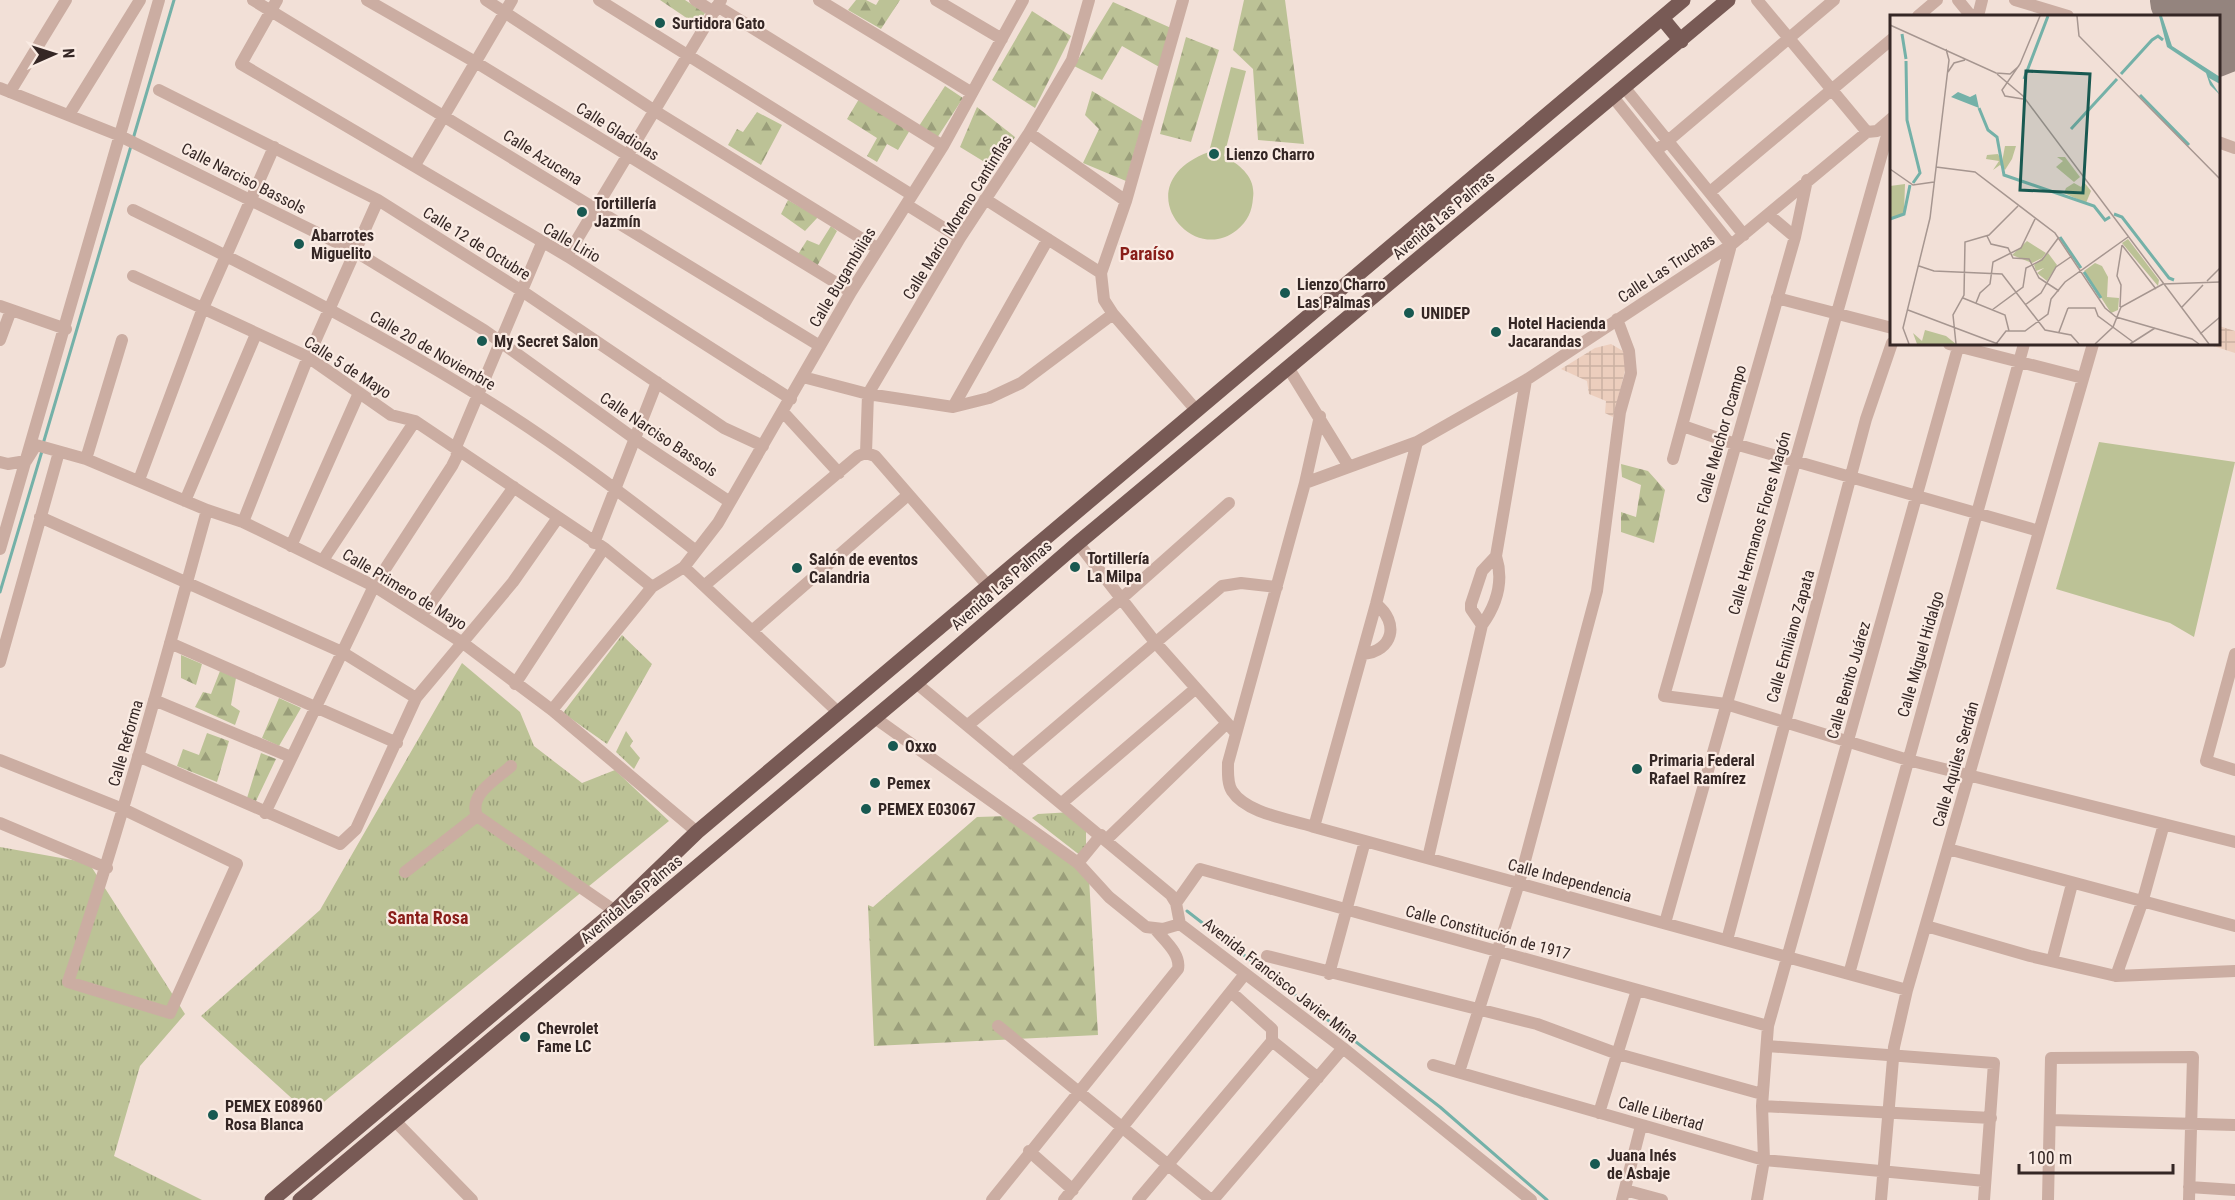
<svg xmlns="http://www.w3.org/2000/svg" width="2235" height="1200" viewBox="0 0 2235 1200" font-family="'Roboto Condensed',sans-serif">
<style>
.grass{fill:url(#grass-tufts)}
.forest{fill:url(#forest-firs)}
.garden{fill:#bcc296}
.plaza{fill:url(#plaza-grid)}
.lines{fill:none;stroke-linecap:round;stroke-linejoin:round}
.stream{stroke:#74b1a8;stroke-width:3}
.taxiway{stroke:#94847e;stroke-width:28}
.runway{stroke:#94847e;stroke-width:70}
.street{stroke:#cbada2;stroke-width:12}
.primary{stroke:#785a55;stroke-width:15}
.poi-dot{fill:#185951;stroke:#faebe3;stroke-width:2}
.labels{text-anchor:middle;stroke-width:4.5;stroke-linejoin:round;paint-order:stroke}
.poi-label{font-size:16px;font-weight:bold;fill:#352725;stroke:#faebe3;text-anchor:start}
.street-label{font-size:16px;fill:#352725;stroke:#faebe3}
.neighbourhood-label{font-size:18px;font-weight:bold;fill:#891e19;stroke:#faebe3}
.inset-river{fill:none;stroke:#74b1a8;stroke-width:3}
.inset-road{fill:none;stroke:#a69690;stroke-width:1.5}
.view{fill:#185951;fill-opacity:0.15;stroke:#185951;stroke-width:3}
.inset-edge{fill:none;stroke:#352725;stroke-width:3}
</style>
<defs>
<pattern id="grass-tufts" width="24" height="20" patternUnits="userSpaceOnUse" patternTransform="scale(1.5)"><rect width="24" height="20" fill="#bcc296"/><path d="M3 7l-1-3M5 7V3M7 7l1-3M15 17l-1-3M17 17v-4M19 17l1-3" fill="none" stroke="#9a9e7a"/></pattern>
<pattern id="forest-firs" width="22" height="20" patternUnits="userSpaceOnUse" patternTransform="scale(1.5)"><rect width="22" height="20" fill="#bcc296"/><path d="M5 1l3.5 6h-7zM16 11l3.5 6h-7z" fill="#9a9e7a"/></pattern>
<pattern id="plaza-grid" width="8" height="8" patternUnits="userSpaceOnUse" patternTransform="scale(1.5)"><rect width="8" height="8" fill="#eccebd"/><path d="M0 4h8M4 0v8" fill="none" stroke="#cbb1a2"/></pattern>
</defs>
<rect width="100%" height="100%" fill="#f2e0d7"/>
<path class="grass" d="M622 635 652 664 607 744 563 713Z
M462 663 520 712 534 746 582 783 615 770 669 821 309 1114 201 1016 320 910Z
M626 731 633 741 630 746 640 758 634 769 616 752Z
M1072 812 1086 825V849L1081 856 1032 818 1038 814Z
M0 847 89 863 185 1014 140 1066 114 1156 202 1200H0Z"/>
<path class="forest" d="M660 0H685L705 13 697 25Z
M856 0H866L876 5 879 0H900L881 29 848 10Z
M1244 0H1285L1304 144 1258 140 1253 69 1233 50Z
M1113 2 1171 28 1161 68 1122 46 1102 80 1074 66Z
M1032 11 1071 36 1035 108 992 80Z
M1186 37 1219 50 1191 142 1160 134Z
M945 86 963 98 937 138 919 126Z
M1092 91 1143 121 1126 181 1083 163 1099 129 1085 115Z
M859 99 910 130 898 150 887 144 877 162 867 156 877 138 847 119Z
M977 107 1015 137 996 169 960 147Z
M757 112 782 125 761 165 728 145 737 129 743 132Z
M788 200 818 217 805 231 781 214Z
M831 226 837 231 816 268 797 256 807 240 819 245Z
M1621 464 1648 471 1665 490 1654 543 1621 532V512L1636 517 1641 485 1622 477Z
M181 655 202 664 196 685 181 678Z
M220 671 236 678 231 705 240 711 235 725 195 707 203 692 211 694Z
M279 698 301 708 279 746 262 738Z
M207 733 229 741 217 782 177 766 183 749 199 755Z
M261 753 276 759 256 801 247 798Z
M1008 816 1089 878 1098 1035 874 1046 868 905 873 907 977 817Z"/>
<path class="garden" d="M1231 67 1246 71 1224 156C1240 165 1256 177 1253 198 1252 211 1248 221 1237 230 1191 268 1124 183 1209 152Z
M2099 442 2235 462 2194 637 2170 623 2056 589Z"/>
<path class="plaza" d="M2219 326 2235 331V353L2207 344H2218Z
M1611 344 1623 351 1627 363 1613 417 1605 413 1606 401 1589 394 1587 381 1561 369 1595 348Z"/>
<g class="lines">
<path class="stream" d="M133 139 174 0
M43 444 131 146
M0 592 42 451
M1187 911 1440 1107 1547 1200"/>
<path class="taxiway" d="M2188 16 2194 0
M2218 63 2228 59 2234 46"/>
<path class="runway" d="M2185 0 2235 18"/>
<path class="street" d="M253 0 820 346
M277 0 241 64 567 256 791 399
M367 0 477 63 851 292
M486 0 655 111 877 248
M599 0 912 195
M695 0 714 12
M819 0 972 93
M936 0 1002 39
M1183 0 1126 201 1101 273 1104 300 1113 314 1196 410
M1757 0 1867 132
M1958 0 1971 16
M2015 0 2068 16
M717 6 943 146
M1918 16 1937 0
M1978 16 1982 0
M1624 87 1744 235
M0 88 118 135 356 252 484 330 635 439 730 502
M159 90 378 200 522 291 724 428 763 446
M10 92 66 0
M1613 97 1731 245 1673 459
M70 113 140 0
M1029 133 1126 201
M2218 142 2235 148
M1656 151 1834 0
M415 165 512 0
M1807 180 1795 237 1664 696 1726 704 1908 760 2235 842
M1710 192 1892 39
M985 199 1101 273
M907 205 960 238
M133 210C250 267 367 326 478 395 552 440 627 497 696 551
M1769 215 1795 237
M567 256 721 0
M133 276 308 357 391 415 415 421 604 548 652 587
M1777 298 1892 328
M0 306 66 329
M0 340 11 310
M1949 344 2083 378
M1289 369 1348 465
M803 377 868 394 953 407 989 398 1021 383 1113 314
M953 407 1048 239
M783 412 839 473
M1320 416 1305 483 1228 763C1228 771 1227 783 1232 791 1247 814 1290 819 1314 827L1907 990
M1683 426 1735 444 2039 531
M866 453 868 394 960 238 1029 133 1072 60 1089 0
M86 459 122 340
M26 461 36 445 86 459 207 510 243 522 374 586 463 643 552 710 697 832
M0 462 8 464 26 461
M139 480 203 308 274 147
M1305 483 1417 442 1526 380 1731 245 1867 132 1877 131 1892 118
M185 501 256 334
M40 517 342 652 416 698
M243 522 308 357 378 200
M594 543 657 382
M1078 543 1155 642 1235 732
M291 546 359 393
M0 549 159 0
M323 560 415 421
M684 567 839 713
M705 585 858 456 866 453 875 456 989 587
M422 615 514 487
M1482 625 1471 609V604L1482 571 1496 556
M753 630 908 495
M170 643 397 743
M1363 654C1393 651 1400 623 1376 604
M2235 654 2206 761 2235 770
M0 662 59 452
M916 683 1171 895 1176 903 1180 924 1343 1048 1531 1200
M515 684 604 548
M154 700 291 757
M552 710 652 587 684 567 718 523 851 292 943 146 1023 0
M875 718 1078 863 1109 897 1146 927 1163 929 1180 924
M968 725 1122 598 1229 503
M138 756 340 844 356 829 416 698 513 582 557 519
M0 760 123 809 237 864 170 1013 68 982C121 827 163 668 207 510
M1013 764 1222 586 1241 583 1277 587
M511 766C497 779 468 794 477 816L615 911
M1063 802 1195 689
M265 813 374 586 452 466 457 456 456 447 542 243
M0 823 107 868
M1314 827 1376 604 1417 442
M1107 839 1227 723
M1948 849 2235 926
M1428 858 1482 625C1497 604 1504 581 1496 556L1526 380
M1078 863 1101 835
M405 872 477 816
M1176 903 1200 869 1768 1026
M1665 923 1888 132
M1926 926 2030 956 2116 976 2235 971
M1727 940 1866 419 1892 343
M1267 956 1537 1024 1618 1054 1762 1094
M2052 961 2072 884
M1329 974 1365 841
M1849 974 2024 344
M2116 976 2142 903 2164 824
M1231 992 1272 1029V1041L1318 1078
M998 1026 1211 1200
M1767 1046 1994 1063 1984 1200
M1433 1065 1764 1160 1985 1181
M1459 1072 1519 883 1597 591 1620 412 1631 373 1629 351 1617 319
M1762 1106 1991 1118
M1599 1113 1637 990
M2051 1120 2235 1125
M395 1121 472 1200
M1029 1151 1073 1190
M2189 1187 2235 1190
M1625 1190 1662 1200
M992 1200 1178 969C1181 954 1165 941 1155 929
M1064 1200 1245 974
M1138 1200 1272 1041
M1213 1200 1343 1048
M1622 1200 1641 1126
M1757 1200 1764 1160 1762 1106 1768 1026 1959 344
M1881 1200 1894 1047 1907 990 2093 344
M2048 1200 2051 1058 2193 1057 2189 1200"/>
<path class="primary" d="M1662 18 1681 41
M272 1200 615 911 697 832 1683 0
M300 1200 916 683 1078 543 1728 0"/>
</g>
<g class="poi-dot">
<circle cx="660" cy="23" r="6"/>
<circle cx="1214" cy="154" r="6"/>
<circle cx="582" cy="212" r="6"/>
<circle cx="299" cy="244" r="6"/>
<circle cx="1285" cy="293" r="6"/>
<circle cx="1409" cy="313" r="6"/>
<circle cx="1496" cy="332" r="6"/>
<circle cx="482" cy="341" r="6"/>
<circle cx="1075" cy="567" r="6"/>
<circle cx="797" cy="568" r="6"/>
<circle cx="893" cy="746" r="6"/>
<circle cx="1637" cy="769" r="6"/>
<circle cx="875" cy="783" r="6"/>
<circle cx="866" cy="809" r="6"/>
<circle cx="525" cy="1037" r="6"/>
<circle cx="213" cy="1115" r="6"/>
<circle cx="1595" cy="1164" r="6"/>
</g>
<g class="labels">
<g class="poi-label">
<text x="672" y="29">Surtidora Gato</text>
<text x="1226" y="160">Lienzo Charro</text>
<text x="594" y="209">Tortillería<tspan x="594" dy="18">Jazmín</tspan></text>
<text x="311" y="241">Abarrotes<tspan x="311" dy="18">Miguelito</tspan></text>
<text x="1297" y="290">Lienzo Charro<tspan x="1297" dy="18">Las Palmas</tspan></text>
<text x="1421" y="319">UNIDEP</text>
<text x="1508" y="329">Hotel Hacienda<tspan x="1508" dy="18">Jacarandas</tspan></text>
<text x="494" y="347">My Secret Salon</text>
<text x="1087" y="564">Tortillería<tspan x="1087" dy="18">La Milpa</tspan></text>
<text x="809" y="565">Salón de eventos<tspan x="809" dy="18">Calandria</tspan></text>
<text x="905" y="752">Oxxo</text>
<text x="1649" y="766">Primaria Federal<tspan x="1649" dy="18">Rafael Ramírez</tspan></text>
<text x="887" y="789">Pemex</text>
<text x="878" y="815">PEMEX E03067</text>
<text x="537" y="1034">Chevrolet<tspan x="537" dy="18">Fame LC</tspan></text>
<text x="225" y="1112">PEMEX E08960<tspan x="225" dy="18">Rosa Blanca</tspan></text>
<text x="1607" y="1161">Juana Inés<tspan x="1607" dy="18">de Asbaje</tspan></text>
</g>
<g class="street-label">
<text transform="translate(618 131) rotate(32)" y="6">Calle Gladiolas</text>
<text transform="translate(543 157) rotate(32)" y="6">Calle Azucena</text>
<text transform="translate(244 178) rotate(27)" y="6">Calle Narciso Bassols</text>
<text transform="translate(1443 215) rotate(-40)" y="6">Avenida Las Palmas</text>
<text transform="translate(957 217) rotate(-58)" y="6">Calle Mario Moreno Cantinflas</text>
<text transform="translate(572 242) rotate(30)" y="6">Calle Lirio</text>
<text transform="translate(477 243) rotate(32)" y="6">Calle 12 de Octubre</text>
<text transform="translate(1666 268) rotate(-33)" y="6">Calle Las Truchas</text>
<text transform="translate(842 277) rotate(-59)" y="6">Calle Bugambilias</text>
<text transform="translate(433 350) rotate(30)" y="6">Calle 20 de Noviembre</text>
<text transform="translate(348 367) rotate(33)" y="6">Calle 5 de Mayo</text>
<text transform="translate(659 434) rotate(34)" y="6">Calle Narciso Bassols</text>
<text transform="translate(1721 434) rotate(-74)" y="6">Calle Melchor Ocampo</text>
<text transform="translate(1759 523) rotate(-74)" y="6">Calle Hermanos Flores Magón</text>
<text transform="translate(1001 585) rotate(-41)" y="6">Avenida Las Palmas</text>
<text transform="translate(405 589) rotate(31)" y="6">Calle Primero de Mayo</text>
<text transform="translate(1790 636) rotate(-74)" y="6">Calle Emiliano Zapata</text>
<text transform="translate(1920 654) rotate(-74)" y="6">Calle Miguel Hidalgo</text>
<text transform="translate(1848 680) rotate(-74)" y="6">Calle Benito Juárez</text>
<text transform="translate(125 743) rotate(-74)" y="6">Calle Reforma</text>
<text transform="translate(1955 764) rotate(-74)" y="6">Calle Aquiles Serdán</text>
<text transform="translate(1570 880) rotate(15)" y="6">Calle Independencia</text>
<text transform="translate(631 899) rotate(-40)" y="6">Avenida Las Palmas</text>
<text transform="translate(1488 932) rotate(15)" y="6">Calle Constitución de 1917</text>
<text transform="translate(1281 980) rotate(38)" y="6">Avenida Francisco Javier Mina</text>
<text transform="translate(1661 1113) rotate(16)" y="6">Calle Libertad</text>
</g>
<g class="neighbourhood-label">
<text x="1147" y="260">Paraíso</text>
<text x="428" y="924">Santa Rosa</text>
</g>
</g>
<g transform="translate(1890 15)">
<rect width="330" height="330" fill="#f2e0d7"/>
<path d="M167 142H175L190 162 184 167 166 152 173 146ZM194 167 201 176 196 188 174 178 176 173 184 168 191 172ZM15 169 14 198 0 204V171ZM238 224 269 265 268 271 232 228ZM137 226 156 238 152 243 142 248 122 240ZM158 238 167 250 157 266 147 258 154 253 146 256 144 250ZM205 248 212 251 218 262 217 282 229 283 228 295 221 298 194 256Z" fill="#bcc296"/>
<path d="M115 131H126L122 144 115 155 110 150 103 155 109 146 96 144 97 140 108 139 112 147ZM35 315 56 321 66 329H27L23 318 32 326Z" fill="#bcc296"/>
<path d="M269 1H272L282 31 330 62V69L319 63 330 80 320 70 316 58 277 32ZM68 77 80 82 86 79 89 93 61 82Z" fill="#74b1a8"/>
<path class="inset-river" d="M12 19 16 44M16 46 17 105 30 158 23 168M231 59 262 25 268 21 273 25M134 64 158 1M250 80 299 130M89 93 98 115 107 122 114 160 204 191 215 205 220 202M181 114 227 64M224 199 232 202 279 263 284 265M0 204 14 199 20 170M170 222 191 253M194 257 211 283"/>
<path class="inset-road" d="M187 1 189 21 330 164M0 10 106 58 120 59 129 51M58 57 64 48 75 45M107 59 133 81 319 329M133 84 115 81 112 75 130 49 150 1M46 152 85 157 165 218 215 293 226 302M0 154 23 170 44 167M97 221 101 229 118 233 123 243 139 244 149 263 169 276M232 230 266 274M29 251 44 256 112 259 155 315 181 320 189 329M317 266 330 253M273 269 330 267M73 283 115 300 119 316M86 288 90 278 100 269 103 247 131 233 145 204M135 290 151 278 166 252 182 241M230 292 231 270 227 261 232 230M292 292 313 270M178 293H205L208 301 243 327M18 295 108 329M102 295 133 272 136 253 152 245 169 222M226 302 302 324 309 329M169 317 178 293M310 319 330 302M19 329 13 313 40 203 59 45 56 34M66 329 63 300 74 280 75 227 99 220 128 191M106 329 116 316H135L158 299 161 284 175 267 238 222M205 329 223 312 231 292 273 269M240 329 265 313"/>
<path class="view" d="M136 56 200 59 193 178 130 175Z"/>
<rect width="330" height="330" class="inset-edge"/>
</g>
<g transform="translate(54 54) rotate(87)" stroke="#faebe3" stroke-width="4.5" paint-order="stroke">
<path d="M0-4.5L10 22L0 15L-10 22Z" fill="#352725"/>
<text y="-9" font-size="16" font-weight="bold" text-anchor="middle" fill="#352725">N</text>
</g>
<path d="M2019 1164v9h154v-9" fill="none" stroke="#352725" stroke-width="3"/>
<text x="2028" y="1164" font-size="18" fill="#352725" stroke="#faebe3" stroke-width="4.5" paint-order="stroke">100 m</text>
</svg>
